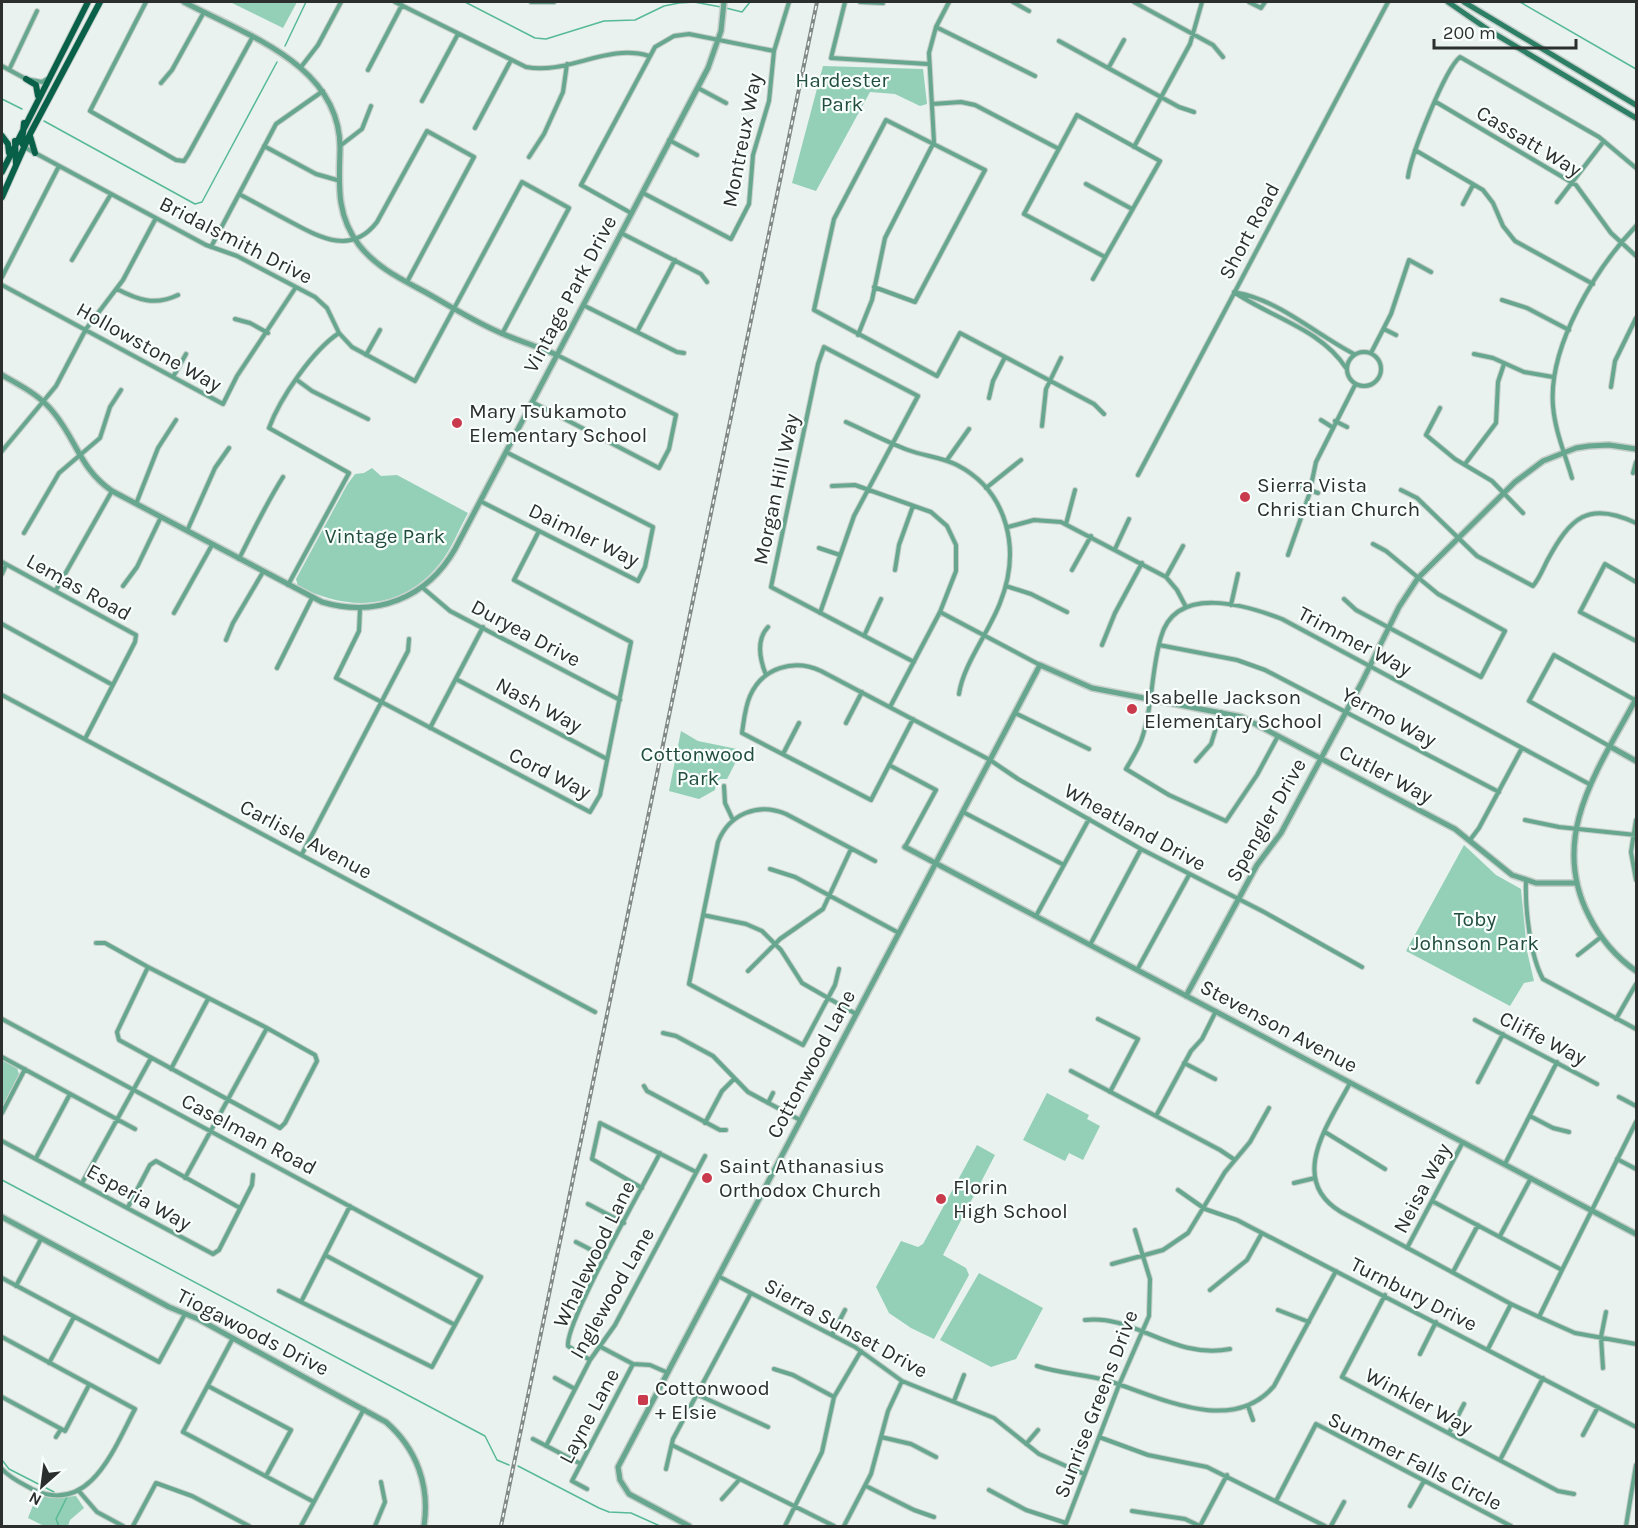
<svg xmlns="http://www.w3.org/2000/svg" width="1638" height="1528" viewBox="0 0 1638 1528" font-family="Karla,sans-serif">
<style>
.green{fill:#94cfb7}
.lines{fill:none;stroke-linecap:round;stroke-linejoin:round}
.stream{stroke:#57ba97;stroke-width:1.5}
.minor-casing{stroke:#c7cfcb;stroke-width:6}
.tertiary-casing{stroke:#c7cfcb;stroke-width:8}
.secondary-casing{stroke:#c7cfcb;stroke-width:8}
.primary-casing{stroke:#c7cfcb;stroke-width:8}
.minor{stroke:#68a78f;stroke-width:4}
.tertiary{stroke:#68a78f;stroke-width:5}
.secondary{stroke:#2c7f64;stroke-width:5}
.primary{stroke:#096048;stroke-width:6}
.rail-casing{stroke:#838986;stroke-width:4}
.rail{stroke:#f8fffc;stroke-width:1.5;stroke-dasharray:4.5;stroke-linecap:butt}
.poi-dot{fill:#ca3a4d;stroke:#f8fffc;stroke-width:2}
.labels{text-anchor:middle;stroke-width:4.5;stroke-linejoin:round;paint-order:stroke}
.park-label{font-size:21px;fill:#224d3e;stroke:#f8fffc}
.street-label{font-size:21px;fill:#2b2f2d;stroke:#f8fffc}
.poi-label{font-size:21px;fill:#2b2f2d;stroke:#f8fffc;text-anchor:start}
</style>
<rect width="100%" height="100%" fill="#e9f2ee"/>
<path class="green" d="M230 2H297L283 28Z
M823 66 923 69 927 104 920 106 895 94 870 92 816 191 792 183Z
M372 468 381 476 397 475 468 513C459 529 452 548 441 562 403 611 349 612 298 586L296 579 347 485 355 474 364 473Z
M681 731 698 741 742 750 727 779H720L716 783 715 790 699 799 669 791Z
M1464 845 1496 875 1521 889 1527 951 1534 981 1524 983 1510 1006 1406 951Z
M2 1060 17 1068 19 1074 2 1108Z
M1047 1093 1089 1115 1087 1119 1100 1126 1083 1160 1069 1153 1065 1161 1023 1140Z
M977 1145 995 1155 943 1255 966 1268 969 1275 934 1339 911 1328 889 1313 876 1287 901 1241 918 1247 923 1244Z
M979 1273 1043 1308 1016 1359 991 1367 940 1340Z
M37 1495 53 1498 76 1496 84 1508 70 1520 68 1526H44L28 1518Z"/>
<g class="lines">
<path class="stream" d="M465 2 535 38 546 39 604 21 635 20 664 6 679 3 694 2 721 7
M1520 2 1636 69
M726 8 742 12 750 2
M285 46 306 2
M2 99 22 109
M44 121 195 204 202 202 277 62
M2 1180 485 1436 497 1460 509 1465
M2 1460 9 1469 54 1492
M518 1466 599 1508 609 1512 631 1513 660 1526
M59 1526 56 1519 67 1497"/>
<g class="minor-casing">
<path id="minor" d="M146 2 90 111 176 160 184 161 188 155 252 38
M395 2 526 67C568 75 607 43 649 56
M531 2H554
M845 2 831 58 928 64
M860 2 883 3
M1013 2 1029 11
M1134 2 1213 45 1223 57
M1249 2 1261 8 1265 2
M936 27 1035 76
M1059 41 1179 107 1194 112
M2 66 26 79 42 82 47 79
M301 67 318 45 341 2
M1109 67 1124 40
M9 70 37 11
M368 70 402 5
M161 83 172 70 204 12
M698 88 726 103
M422 101 458 34
M1436 102 1576 185 1611 233 1636 256
M932 104 961 102 975 105 1059 149
M475 128 510 62
M669 140 697 155
M264 146 316 174 337 180
M340 146 362 129 371 106
M24 147 206 245 237 256 315 297 327 308 339 333 352 347 415 381 522 182 569 208 502 334
M1134 147 1190 44 1202 2
M1415 150 1483 190 1493 203 1503 226 1515 241 1593 284
M529 157 544 134 563 92 567 64
M1408 177C1411 155 1445 69 1460 57L1599 137 1636 168
M1086 184 1132 209
M643 193 731 239 749 204 753 155 769 101 774 51 789 2
M239 194C256 203 272 212 289 221 319 237 351 256 377 222L427 131 474 157 407 282
M1557 202 1604 141
M1463 204 1473 185
M631 213 581 185 655 47 674 36 689 34 774 51
M621 233 701 274 707 282
M211 247 276 124 323 91
M72 260 111 194
M2 277 59 166
M1093 279 1160 161 1077 115 1024 214 1105 257
M2 285 223 404 237 376 296 287
M874 287 915 302 985 170 886 120 834 219 814 310 937 376 960 333 1094 404 1104 414
M117 289C138 300 155 306 178 295
M1234 292C1270 317 1321 329 1346 368
M1238 293C1280 301 1317 335 1354 354
M1502 300 1527 308 1569 330
M583 305 677 352 684 353
M235 319 250 323 268 333
M1384 329 1396 335
M637 332 675 260
M858 335 872 300 885 238 934 142 929 53 936 27 949 2
M1347 369a17 17 0 1 1 34 0a17 17 0 1 1-34 0Z
M1371 353 1391 314 1409 260 1431 272
M1474 354 1493 358 1524 372 1553 377
M366 355 380 330
M173 377 186 354
M297 380 312 391 368 419
M1611 387 1615 361 1636 318
M989 398 993 381 1005 357
M532 402 659 468 669 449 676 415 557 355
M1440 408 1426 435 1455 459 1492 481 1523 513
M1321 420 1332 427
M1335 421 1347 427
M846 422C866 431 887 442 908 450 924 456 941 457 957 465 1009 492 1021 551 1000 603 989 632 963 665 959 694
M1042 426 1046 389 1061 358
M2 451 56 386 86 329 123 280 156 218
M947 460 969 429
M1465 464 1496 423 1498 382 1504 364
M1633 473 1636 462
M1138 475 1388 2
M1572 478C1565 454 1555 431 1553 406 1548 346 1596 268 1636 226
M1290 483 1318 493
M832 486 855 485 931 512 947 526 956 545V571L940 612 890 707
M986 488 1021 460
M1401 490 1417 498 1477 556 1533 586C1539 579 1543 569 1547 561 1570 518 1588 500 1636 523
M480 501 638 581 645 567 653 527 506 452
M136 504 158 448 176 420
M1066 524 1075 490
M1008 527 1034 520 1061 522 1166 577 1177 590 1186 607
M187 531 215 468 229 448
M24 533 59 473 100 438 110 407 121 390
M819 548 840 555
M1115 549 1129 519
M1288 555 1309 495 1316 462 1355 385
M239 559C253 531 266 504 283 477
M2 562 136 635 135 642 85 739
M895 570 899 545 913 506
M1072 570 1091 536
M2 574 6 565
M1166 577 1183 546
M1636 582 1605 564 1580 612 1636 641
M288 585 349 473 269 428C280 398 313 350 339 333
M123 586 137 567 161 517
M1006 586 1031 594 1067 612
M423 588 450 611 620 700
M56 590 112 491
M1344 599 1356 610 1481 677 1505 631 1438 594 1386 551 1373 544
M1231 605 1238 574
M360 609 359 631 336 678 590 812 600 795 631 642 514 580 539 531
M940 612 1040 665
M174 613 212 545
M820 613 854 516 918 396 824 347 818 364 771 587 914 662
M2 624 111 684
M864 636 881 599
M226 640 233 623 263 572
M1102 645 1115 613 1142 563
M1159 645 1237 660 1265 670 1499 792
M277 668 312 598
M766 675C760 660 756 640 768 627
M456 679 607 759
M2 695 595 1012
M1015 713 1089 749
M913 719 871 800 742 733C744 720 745 707 750 696 762 668 794 658 821 671L990 760 1018 779 1141 849 1264 912 1362 967
M846 723 862 692
M430 728 483 627
M1278 736 1257 775 1226 821 1169 795 1126 769C1131 760 1137 751 1141 741 1153 708 1151 670 1161 637 1176 584 1246 605 1282 619L1591 785
M1611 747 1529 701 1554 655 1635 700
M783 754 799 723
M1196 761 1211 744 1221 712
M889 765 936 790 905 847
M724 786 725 803 733 820
M963 812 1064 865
M1525 820 1559 827 1636 835
M1636 820 1631 852 1636 880
M1470 840 1479 828 1522 748
M302 854 408 651 409 639
M770 869 795 877 899 933
M1526 881C1525 908 1530 956 1543 979L1636 1029
M703 915 746 924 762 931 781 950 802 983 856 1014
M1036 916 1089 819
M96 943H105L148 967
M1090 945 1141 849
M1578 955 1601 937
M839 969 835 985 803 1045 689 984 718 842C729 814 758 802 786 814L875 861
M1137 970 1189 875
M748 971 780 939 823 909 851 849
M2 1019 481 1277 432 1367 279 1291
M1098 1019 1138 1039 1110 1092
M1616 1019 1636 984
M1475 1020 1597 1084
M663 1033 676 1036 713 1056 748 1092 800 1120
M2 1057 135 1129
M1184 1063 1215 1079
M171 1069 208 999
M1071 1071 1220 1150 1235 1160
M1478 1082 1503 1034
M1350 1083C1330 1122 1286 1179 1341 1212L1511 1304
M644 1086 647 1091 720 1130H726
M1619 1097 1636 1106
M768 1103 773 1093
M2 1113 25 1069
M1156 1116 1191 1051 1202 1039 1216 1011
M1530 1116 1553 1128 1569 1132
M705 1123 722 1091 734 1079
M1325 1132 1385 1169
M2 1141 213 1254 219 1250 252 1185 253 1175
M36 1158 70 1094
M1617 1159 1636 1169
M1505 1164 1557 1062
M185 1178 267 1028 315 1055 317 1061 285 1123 280 1128 119 1040 117 1032 148 967 267 1028
M82 1183 151 1058
M1294 1183 1315 1178
M642 1188 592 1159 600 1123 696 1172
M1178 1190 1205 1209 1237 1220 1636 1427
M1432 1201 1562 1270 1636 1122
M588 1204 624 1223
M128 1207 150 1165 156 1161 240 1208
M1500 1236 1531 1178
M576 1242 605 1257
M1407 1248 1463 1142
M325 1255 455 1325
M1112 1264 1163 1250 1188 1233 1225 1172 1250 1142 1269 1108
M1453 1272 1478 1225
M718 1276 855 1347 902 1381 994 1418 1039 1454 1084 1474
M2 1278 159 1362 185 1314
M16 1286 41 1239
M1210 1290 1247 1260 1262 1233
M1385 1295 1342 1377 1558 1491 1574 1494
M301 1302 350 1206
M1278 1310 1309 1322
M1539 1317 1575 1333 1636 1344
M1085 1320C1135 1314 1172 1360 1230 1349
M832 1335 845 1310
M2 1337 135 1409C114 1448 90 1517 32 1489 21 1483 10 1478 2 1469
M233 1338 183 1432 314 1502
M599 1346 633 1364 650 1365 666 1372
M1488 1349 1511 1304 1539 1317 1562 1270
M1420 1354 1436 1322
M590 1360 568 1346C565 1322 645 1183 660 1153
M49 1363 74 1317
M1037 1366C1061 1374 1086 1374 1109 1381 1159 1397 1232 1436 1274 1386L1336 1271
M1603 1368 1601 1337 1606 1312
M774 1369 793 1375 834 1397
M555 1378 575 1389
M208 1386 291 1430 266 1476
M696 1394 768 1427
M2 1397 65 1431 89 1385
M954 1401 964 1375
M1248 1406 1253 1420
M1449 1433 1464 1404
M1583 1435 1598 1407
M56 1437 61 1429
M881 1437 911 1444 936 1457
M1099 1437 1148 1455 1207 1467 1325 1526
M533 1439 581 1464
M1026 1444 1038 1430
M672 1445 834 1526
M546 1446 590 1360 615 1325 705 1156
M1500 1460 1543 1378
M666 1469 673 1439 751 1293
M866 1486 914 1510 934 1517
M587 1489 572 1481 633 1364
M78 1490 97 1512 123 1526
M989 1490 1026 1510 1066 1523
M722 1499 739 1480
M1276 1501 1316 1424 1511 1526
M1410 1506 1424 1481
M1132 1511 1185 1519 1200 1526
M133 1526 156 1483 192 1496 249 1526
M301 1526 364 1409
M375 1526 385 1502 381 1482
M785 1526 822 1452 834 1397 861 1351
M844 1526 871 1474 888 1411 902 1381
M1065 1526 1119 1385 1149 1316 1150 1279 1135 1230
M1200 1526 1227 1475
M1331 1526 1344 1502
M1626 1526 1636 1465"/>
</g>
<g class="tertiary-casing">
<path id="tertiary" d="M184 2C246 35 341 65 340 149 339 185 336 215 359 245 376 267 401 279 425 292 450 306 475 322 501 333 519 341 539 347 557 355
M2 375C21 386 40 395 54 413 77 441 80 469 112 491L322 602C376 618 427 598 455 549L708 68 721 31 724 2
M1636 699C1599 768 1548 836 1589 916 1600 938 1616 957 1636 971
M1611 747 1636 761
M905 847 1636 1234
M1186 996 1257 865 1281 833 1361 684 1399 607 1418 578 1515 482 1543 461 1576 448 1589 446 1609 445 1636 449
M2 1217 169 1307 198 1319 386 1422C417 1449 430 1486 424 1526
M689 1526 629 1494 620 1480 618 1467 1040 665 1092 688 1242 717 1455 829 1512 875 1536 883H1576"/>
</g>
<g class="secondary-casing">
<path id="secondary" d="M1448 2 1490 31 1636 118
M1464 2 1636 105"/>
</g>
<g class="primary-casing">
<path id="primary" d="M26 79 36 85 38 96
M2 136 8 144 9 153
M30 136 35 153
M15 141 16 164
M24 147 22 143 24 123
M2 172 88 2
M2 197 30 134 100 2"/>
</g>
<use href="#minor" class="minor"/>
<use href="#tertiary" class="tertiary"/>
<use href="#secondary" class="secondary"/>
<use href="#primary" class="primary"/>
<g class="rail-casing">
<path id="rail" d="M501 1526 817 2"/>
</g>
<use href="#rail" class="rail"/>
</g>
<g class="poi-dot">
<circle cx="457" cy="423" r="6"/>
<circle cx="1245" cy="497" r="6"/>
<circle cx="1132" cy="709" r="6"/>
<circle cx="707" cy="1178" r="6"/>
<circle cx="941" cy="1199" r="6"/>
<rect x="637" y="1394" width="12" height="12" rx="3"/>
</g>
<g class="labels">
<g class="park-label">
<text x="842" y="87">Hardester<tspan x="842" dy="24">Park</tspan></text>
<text x="385" y="543">Vintage Park</text>
<text x="698" y="761">Cottonwood<tspan x="698" dy="24">Park</tspan></text>
<text x="1475" y="926">Toby<tspan x="1475" dy="24">Johnson Park</tspan></text>
</g>
<g class="street-label">
<text transform="translate(742 140) rotate(-79)" y="7">Montreux Way</text>
<text transform="translate(1529 141) rotate(31)" y="7">Cassatt Way</text>
<text transform="translate(1249 231) rotate(-62)" y="7">Short Road</text>
<text transform="translate(236 240) rotate(27)" y="7">Bridalsmith Drive</text>
<text transform="translate(570 294) rotate(-62)" y="7">Vintage Park Drive</text>
<text transform="translate(149 347) rotate(29)" y="7">Hollowstone Way</text>
<text transform="translate(776 489) rotate(-78)" y="7">Morgan Hill Way</text>
<text transform="translate(584 535) rotate(26)" y="7">Daimler Way</text>
<text transform="translate(79 587) rotate(29)" y="7">Lemas Road</text>
<text transform="translate(526 633) rotate(28)" y="7">Duryea Drive</text>
<text transform="translate(1355 641) rotate(28)" y="7">Trimmer Way</text>
<text transform="translate(539 705) rotate(28)" y="7">Nash Way</text>
<text transform="translate(1389 717) rotate(28)" y="7">Yermo Way</text>
<text transform="translate(550 773) rotate(27)" y="7">Cord Way</text>
<text transform="translate(1386 774) rotate(28)" y="7">Cutler Way</text>
<text transform="translate(1266 820) rotate(-60)" y="7">Spengler Drive</text>
<text transform="translate(1135 827) rotate(29)" y="7">Wheatland Drive</text>
<text transform="translate(306 839) rotate(28)" y="7">Carlisle Avenue</text>
<text transform="translate(1279 1026) rotate(28)" y="7">Stevenson Avenue</text>
<text transform="translate(1543 1038) rotate(27)" y="7">Cliffe Way</text>
<text transform="translate(811 1064) rotate(-62)" y="7">Cottonwood Lane</text>
<text transform="translate(249 1134) rotate(28)" y="7">Caselman Road</text>
<text transform="translate(1422 1188) rotate(-62)" y="7">Neisa Way</text>
<text transform="translate(139 1197) rotate(29)" y="7">Esperia Way</text>
<text transform="translate(594 1254) rotate(-64)" y="7">Whalewood Lane</text>
<text transform="translate(612 1293) rotate(-60)" y="7">Inglewood Lane</text>
<text transform="translate(1414 1294) rotate(27)" y="7">Turnbury Drive</text>
<text transform="translate(846 1328) rotate(29)" y="7">Sierra Sunset Drive</text>
<text transform="translate(253 1332) rotate(27)" y="7">Tiogawoods Drive</text>
<text transform="translate(1419 1401) rotate(28)" y="7">Winkler Way</text>
<text transform="translate(1096 1404) rotate(-69)" y="7">Sunrise Greens Drive</text>
<text transform="translate(589 1416) rotate(-62)" y="7">Layne Lane</text>
<text transform="translate(1415 1461) rotate(27)" y="7">Summer Falls Circle</text>
</g>
<g class="poi-label">
<text x="469" y="418">Mary Tsukamoto<tspan x="469" dy="24">Elementary School</tspan></text>
<text x="1257" y="492">Sierra Vista<tspan x="1257" dy="24">Christian Church</tspan></text>
<text x="1144" y="704">Isabelle Jackson<tspan x="1144" dy="24">Elementary School</tspan></text>
<text x="719" y="1173">Saint Athanasius<tspan x="719" dy="24">Orthodox Church</tspan></text>
<text x="953" y="1194">Florin<tspan x="953" dy="24">High School</tspan></text>
<text x="655" y="1395">Cottonwood<tspan x="655" dy="24">+ Elsie</tspan></text>
</g>
</g>
<rect width="1638" height="1528" fill="none" stroke="#2b2f2d" stroke-width="6"/>
<g transform="translate(42 1486) rotate(208)" stroke="#f8fffc" stroke-width="4.5" paint-order="stroke">
<path d="M0-4.5L10 22L0 15L-10 22Z" fill="#2b2f2d"/>
<text y="-9" font-size="16" font-weight="bold" text-anchor="middle" fill="#2b2f2d">N</text>
</g>
<path d="M1434 39v9h142v-9" fill="none" stroke="#2b2f2d" stroke-width="3"/>
<text x="1443" y="39" font-size="18" fill="#2b2f2d" stroke="#f8fffc" stroke-width="4.5" paint-order="stroke">200 m</text>
</svg>
